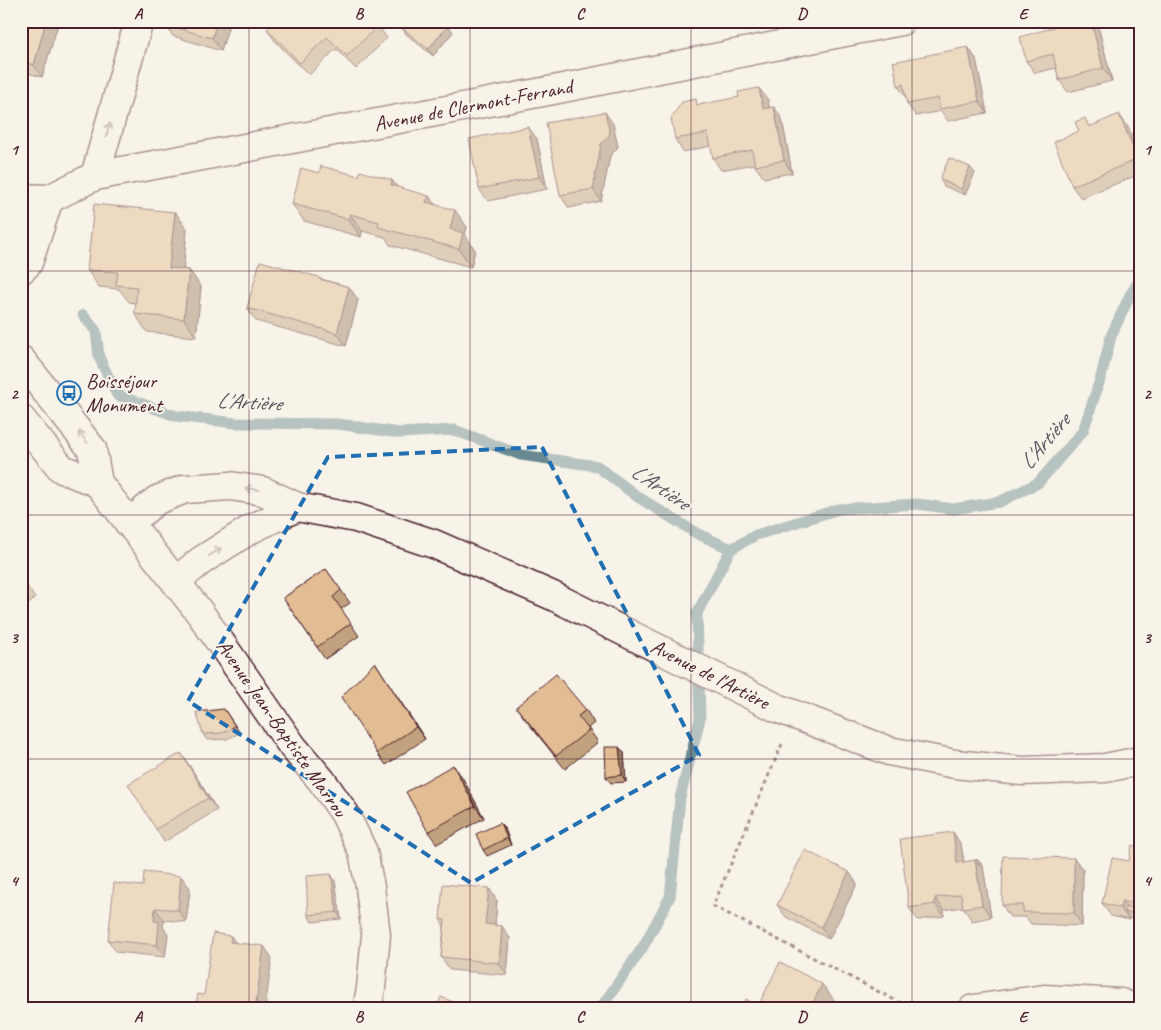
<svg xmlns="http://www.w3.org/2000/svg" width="1161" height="1030" viewBox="0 0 1161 1030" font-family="Caveat,sans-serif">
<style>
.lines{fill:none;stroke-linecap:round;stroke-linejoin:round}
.stream{stroke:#698992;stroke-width:11}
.minor-casing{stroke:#4a1f2b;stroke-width:31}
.major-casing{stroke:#4a1f2b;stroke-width:31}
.path{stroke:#4a1f2b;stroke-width:3;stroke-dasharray:4 4;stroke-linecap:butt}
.minor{stroke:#f7f3e8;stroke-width:28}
.major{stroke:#f7f3e8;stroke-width:28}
.wall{fill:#c2a27e;stroke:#4a1f2b}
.shaded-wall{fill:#9e8467;stroke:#4a1f2b}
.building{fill:#e2bc93;stroke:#4a1f2b}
.oneway{stroke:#a0898a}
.marked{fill:none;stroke:#1f6fb2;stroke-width:4;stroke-dasharray:10 6;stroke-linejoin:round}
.grid{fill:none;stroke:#4a1f2b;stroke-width:1;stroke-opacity:0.55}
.labels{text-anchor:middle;stroke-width:4;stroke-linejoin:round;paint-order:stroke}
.street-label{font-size:21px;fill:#4a1f2b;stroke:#f7f3e8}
.poi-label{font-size:21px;fill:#4a1f2b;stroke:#f7f3e8;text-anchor:start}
.water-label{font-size:22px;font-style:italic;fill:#5a545f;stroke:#f7f3e8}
.neatline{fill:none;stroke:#4a1f2b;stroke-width:2}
.grid-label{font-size:16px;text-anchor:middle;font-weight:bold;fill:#4a1f2b}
</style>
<rect width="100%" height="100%" fill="#f7f3e8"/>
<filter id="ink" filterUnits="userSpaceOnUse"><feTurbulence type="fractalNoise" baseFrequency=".02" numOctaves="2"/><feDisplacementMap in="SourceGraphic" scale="10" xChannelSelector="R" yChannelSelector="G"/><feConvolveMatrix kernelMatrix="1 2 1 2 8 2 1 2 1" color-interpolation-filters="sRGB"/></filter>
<g filter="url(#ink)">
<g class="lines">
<path class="stream" d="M83 315 96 331 99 357 117 395 176 416 236 423 338 424 399 433 454 430 521 455 597 466 638 497 696 533 731 549
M731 549 756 535 839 509 918 504 953 509 999 502 1038 483 1083 431 1101 377 1111 336 1130 295 1140 280
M600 1009 643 947 670 897 680 798 700 719 697 613 731 549"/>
<g class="minor-casing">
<path id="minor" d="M95 176 139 21
M21 198 49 199 95 176 548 91 901 21
M21 270 28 263 49 199
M129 523 157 500 185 489 230 486 263 491 297 507 356 518 434 544 553 596 777 708 889 751 955 764 1022 771 1105 768 1140 761
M176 581 202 560 251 529 297 507
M973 1009 1044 999 1121 1003 1135 1009"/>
</g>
<g class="major-casing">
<path id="major" d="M21 360 92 449 98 483 200 613 293 747 322 781 345 814 363 852 370 887 376 935 371 988 367 1009
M21 419 62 469 98 483"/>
</g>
<path class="path" d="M782 744 713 906 912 1009"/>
<use href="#minor" class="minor"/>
<use href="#major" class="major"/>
</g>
<path class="wall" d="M21 21H59L42 77 21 71Z
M230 21 221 51 173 36 164 24Z
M1060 21H1070L1071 23 1078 21H1092L1099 30 1112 81 1068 92 1059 80 1056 68 1035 73 1026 61Z
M378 26 387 38 356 69 336 49 309 75 275 41 267 29Z
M448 26 453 32 433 56 406 34 402 28Z
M968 47 976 59 987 113 948 121 941 111 916 116 907 104 906 98 898 86Z
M768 100 769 108 774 107 782 119 792 173 764 178 755 166V164L721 170 713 158 711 146 683 152 675 139 699 104Z
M613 124 618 147 610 156 601 201 569 208 560 195Z
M1091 126 1128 127 1140 155V174L1081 198 1072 186Z
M528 127 537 139 547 189 488 201 479 189Z
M319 173 392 180 397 187 435 204 467 227 465 235 475 250 471 267 390 245 385 237 362 231 361 237 304 221 292 204Z
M975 173 965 195 944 186 940 179Z
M175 212 187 229 183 269 189 270 201 287 196 337 147 332 135 314 136 303 129 302 119 289 99 287 87 270Z
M321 279 349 287 358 300 346 346 256 321 247 308Z
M326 569 350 603 341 609 359 636 325 659 283 598Z
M21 580 26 585 35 598 21 611Z
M383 675 425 739 386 765 377 753Z
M516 707 586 710 594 723 588 728 598 742 565 769 525 719Z
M224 709 240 733 227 739 207 740 203 734Z
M619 747 624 753 626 782 611 783 606 777Z
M189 765 217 810 164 842 156 829Z
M453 765 462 777 484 818 437 844 428 832Z
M500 823 505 829 511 845 487 856 483 850Z
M953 832 961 845 964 862 978 860 983 866 991 917 972 921 963 907 944 910V916L918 920 909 908Z
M1140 847V920L1129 918V920L1111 916 1102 903 1129 861Z
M1074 858 1083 870 1082 926 1031 924 1026 917H1010L1002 905Z
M849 872 857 884 829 939 786 917 777 905Z
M335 881 341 919 312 922 308 915Z
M143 886 190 888 186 922 164 920 163 927 168 934 165 957 116 952 108 940Z
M489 888 497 901 495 925 510 938 507 975 450 970 441 957 444 926 440 919Z"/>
<path class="shaded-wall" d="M46 21H59L42 77 34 65Z
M217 21H230L221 51 212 38Z
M1091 21H1092L1099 30 1112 81 1103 68Z
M448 26 453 32 433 56 428 49Z
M968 47 976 59 987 113 979 101Z
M759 88 768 100 772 121 763 109Z
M774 107 782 119 792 173 784 160Z
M605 112 613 124 618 147 610 156 601 201 593 189Z
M1119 114 1128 127 1140 155V162Z
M528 127 537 139 547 189 539 177Z
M970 167 975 173 965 195 961 189Z
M392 180 405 198 391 185Z
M429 196 441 213 426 202Z
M455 210 467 227 465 235 475 250 471 267 459 249 450 229Z
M175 212 187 229 182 285 169 268Z
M350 214 362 231 361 237 348 219Z
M189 270 201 287 196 337 184 319Z
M349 287 358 300 346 346 337 333Z
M375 662 383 675 425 739 416 727Z
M619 747 624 753 626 782 622 775Z
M181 753 189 765 217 810 208 798Z
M453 765 462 777 484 818 475 806Z
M500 823 505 829 511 845 507 838Z
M953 832 961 845 965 868 957 863Z
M1074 858 1083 870 1082 926 1074 913Z
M975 860H978L983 866 991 917 982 905Z
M849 872 857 884 829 939 821 927Z
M331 874 335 881 341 919 337 912Z
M181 876 190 888 186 922 178 910Z
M489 888 497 901 494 937 485 924Z
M935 898 944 910V916L935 904Z
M1122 901 1130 913 1125 912 1129 918V920L1120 908Z
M155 908 164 920 163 927 168 934 165 957 157 945 154 921Z
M502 926 510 938 507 975 499 963Z
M231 936 239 948 230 942Z
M264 946 272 958 265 1009H255Z
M822 984 835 1001 831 1009H810Z"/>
<path class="building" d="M21 21H46L34 65 21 61Z
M165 21H217L212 38 164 24Z
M275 21H374L378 26 347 56 327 37 300 63 267 29Z
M407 21H443L448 26 428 49 402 28Z
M1060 21H1069L1070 24 1078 21H1091L1103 68 1059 80 1053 54 1026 61 1020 37 1054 27 1053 23Z
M968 47 979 101 940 109 938 98 907 104 903 84 898 86 893 62Z
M759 88 763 109 774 107 784 160 755 166 752 150 713 158 708 133 675 139 671 118 682 102 696 99 697 105 739 97 738 92Z
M605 112 610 134 601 144 593 189 560 195 546 123Z
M1119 114 1138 159 1072 186 1054 142 1079 131 1075 122 1085 118 1089 127Z
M528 127 539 177 479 189 469 139Z
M949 158 970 167 961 189 940 179Z
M321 166 359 176 360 171 392 180 391 185 429 196 426 202 455 210 450 229 463 233 459 249 378 227 379 222 350 214 348 219 292 204 301 168 319 173Z
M94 204 175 212 169 268 189 270 184 319 135 314 137 287 116 285 118 272 87 270Z
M260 261 319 277V279L349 287 337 333 247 308Z
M326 569 341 590 333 597 351 623 317 647 283 598Z
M21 580 26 585 21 590Z
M375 662 416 727 377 753 341 697Z
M556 674 586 710 578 716 589 730 556 756 516 707Z
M224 709 235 726 223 733 203 734 196 712Z
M605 747H619L622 775 606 777Z
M181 753 208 798 156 829 128 784Z
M453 765 475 806 428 832 406 792Z
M500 823 507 838 483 850 476 834Z
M953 832 957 863 975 860 982 905 963 908 961 894 935 898V904L909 908 900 839Z
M1132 845 1140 847V905L1122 901 1120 908 1102 903 1112 858 1129 861Z
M805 850 849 872 821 927 777 905Z
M1003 856 1074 858V913L1023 912V905H1002Z
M975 860H978L979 866Z
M144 872 181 876 178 910 155 908 154 921 159 922 157 945 108 940 114 883 143 886Z
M331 874 337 912 308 915 306 876Z
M443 884 489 888 485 924 502 926 499 963 441 957 445 920 440 919Z
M1126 907 1140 910V915L1125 912Z
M213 933 231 936 230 942 264 946 255 1009H195L198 994 204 995Z
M780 962 822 984 810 1009H741L746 999 758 1006Z
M441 997 470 1009H436Z"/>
<defs><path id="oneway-shaft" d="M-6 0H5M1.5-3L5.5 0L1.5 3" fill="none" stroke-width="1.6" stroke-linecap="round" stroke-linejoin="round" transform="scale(1.25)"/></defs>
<g class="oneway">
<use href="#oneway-shaft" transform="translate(108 130) rotate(-74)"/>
<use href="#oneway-shaft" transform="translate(83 437) rotate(-127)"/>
<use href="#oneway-shaft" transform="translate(252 489) rotate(-173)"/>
<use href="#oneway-shaft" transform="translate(215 552) rotate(-33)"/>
</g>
</g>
<path d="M0 0H1161V1030H0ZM542 447 699 755 471 883 188 701 328 457Z" fill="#f7f3e8" fill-opacity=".55" fill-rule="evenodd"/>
<path class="marked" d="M542 447 699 755 471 883 188 701 328 457Z"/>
<path class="grid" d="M249 21V1009M470 21V1009M691 21V1009M912 21V1009M21 271H1140M21 515H1140M21 759H1140"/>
<defs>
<g id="bus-ring" transform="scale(1.25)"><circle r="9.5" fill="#f7f3e8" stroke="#1f6fb2" stroke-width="1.5"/><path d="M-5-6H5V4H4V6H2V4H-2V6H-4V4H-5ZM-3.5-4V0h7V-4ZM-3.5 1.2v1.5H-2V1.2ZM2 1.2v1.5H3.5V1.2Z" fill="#1f6fb2"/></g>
</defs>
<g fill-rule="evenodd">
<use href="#bus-ring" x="69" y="393"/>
</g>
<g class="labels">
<g class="street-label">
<text transform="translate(473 105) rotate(-11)" y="7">Avenue de Clermont-Ferrand</text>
<text transform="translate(710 674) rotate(27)" y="7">Avenue de l'Artière</text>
<text transform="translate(282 728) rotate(55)" y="7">Avenue Jean-Baptiste Marrou</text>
</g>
<g class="poi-label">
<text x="86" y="388">Boisséjour<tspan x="86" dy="24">Monument</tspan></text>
</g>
<g class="water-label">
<text transform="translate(249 401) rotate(3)" y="8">L'Artière</text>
<text transform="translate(1044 441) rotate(-50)" y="8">L'Artière</text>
<text transform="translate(661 486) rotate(34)" y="8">L'Artière</text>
</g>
</g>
<rect width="1161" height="1030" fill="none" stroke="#f7f3e8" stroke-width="55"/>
<rect x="28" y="28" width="1106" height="974" class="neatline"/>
<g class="grid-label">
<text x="138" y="19">A</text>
<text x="359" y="19">B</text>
<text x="580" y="19">C</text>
<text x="802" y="19">D</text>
<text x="1023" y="19">E</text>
<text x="14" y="155">1</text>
<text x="1147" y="155">1</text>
<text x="14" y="399">2</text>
<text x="1147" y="399">2</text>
<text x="14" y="643">3</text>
<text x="1147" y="643">3</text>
<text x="14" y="886">4</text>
<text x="1147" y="886">4</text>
<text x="138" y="1022">A</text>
<text x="359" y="1022">B</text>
<text x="580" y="1022">C</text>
<text x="802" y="1022">D</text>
<text x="1023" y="1022">E</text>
</g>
</svg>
